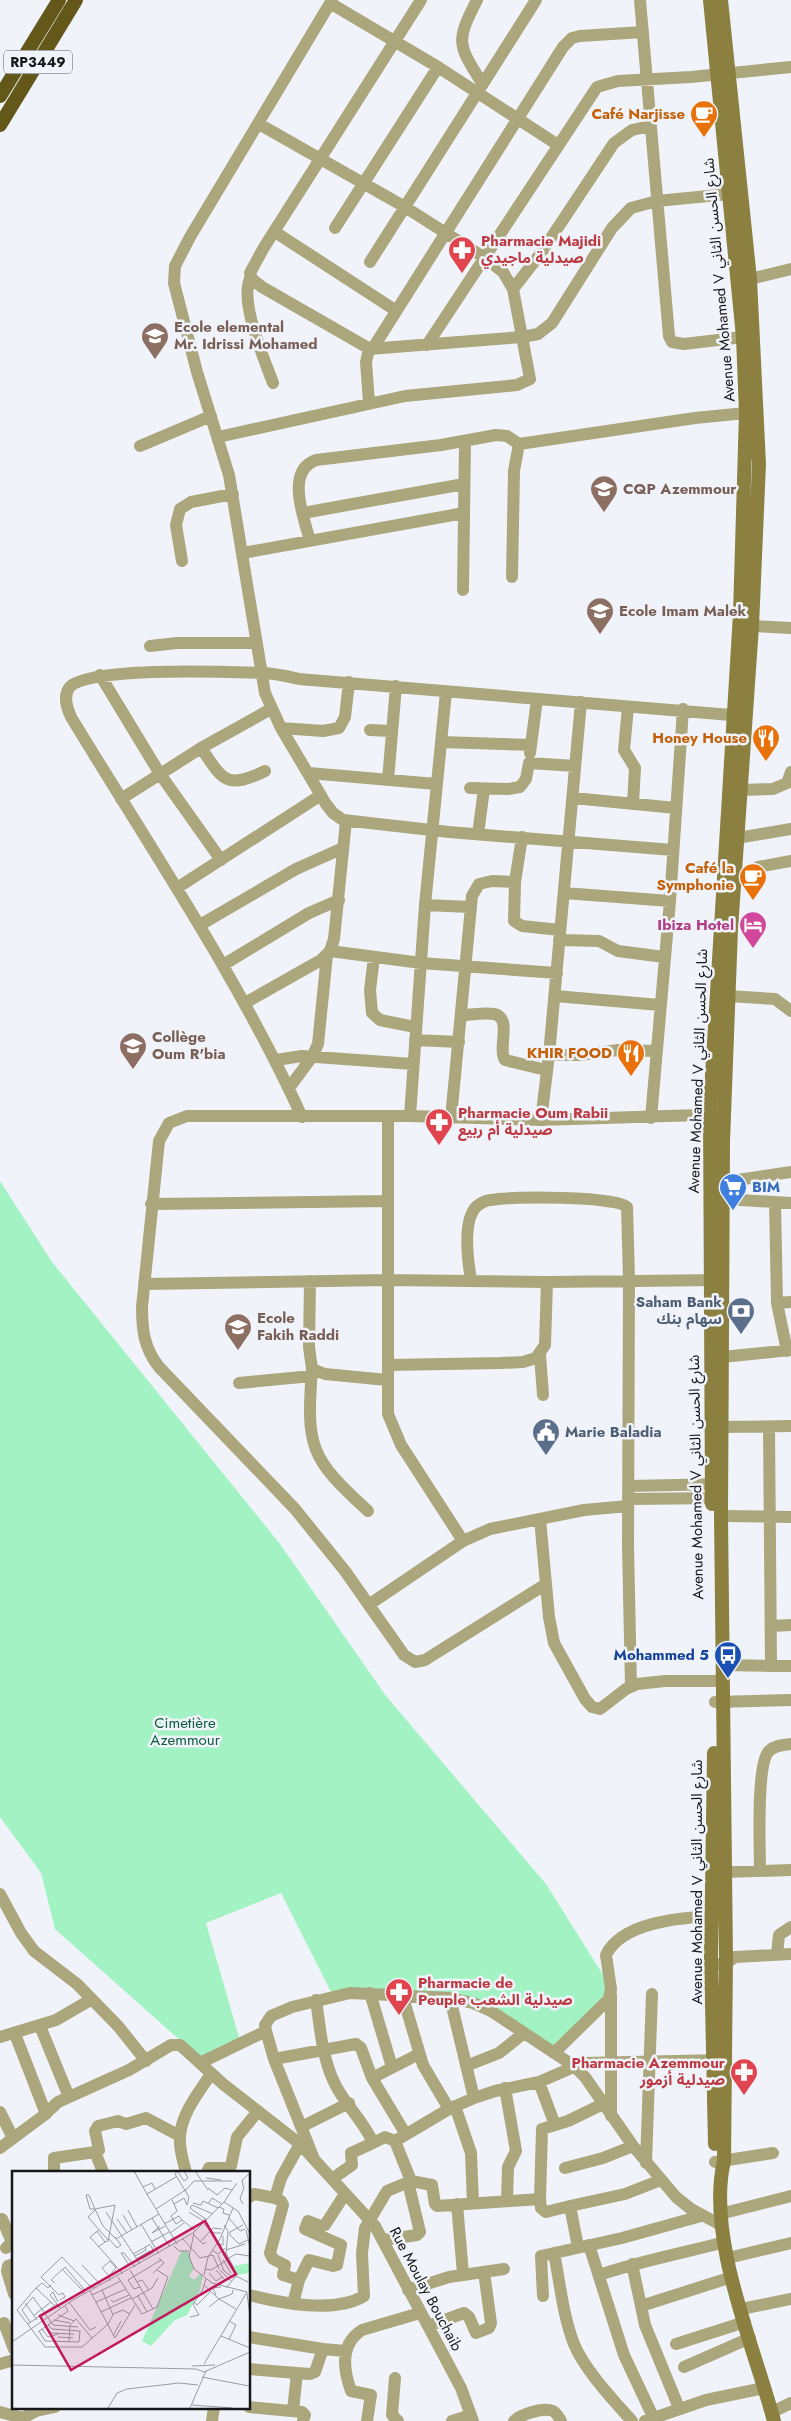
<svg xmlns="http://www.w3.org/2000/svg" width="791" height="2421" viewBox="0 0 791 2421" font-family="Jost,'Noto Sans Arabic',sans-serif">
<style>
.green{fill:#a2f2c3}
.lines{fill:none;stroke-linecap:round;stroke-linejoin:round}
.minor{stroke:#aca67c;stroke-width:12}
.secondary{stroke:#8b803f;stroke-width:14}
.trunk{stroke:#63581a;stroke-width:14}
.labels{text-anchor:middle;stroke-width:5;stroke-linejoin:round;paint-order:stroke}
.shield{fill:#f0f4fa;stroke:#585a5d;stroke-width:1}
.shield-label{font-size:14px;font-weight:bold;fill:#17181a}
.food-label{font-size:15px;font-weight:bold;fill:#c56008;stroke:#f0f4fa;text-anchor:end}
.health-label{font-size:15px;font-weight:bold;fill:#be3a42;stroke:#f0f4fa;text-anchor:start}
.street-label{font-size:15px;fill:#17181a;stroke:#f0f4fa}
.education-label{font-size:15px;font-weight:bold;fill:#785e54;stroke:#f0f4fa;text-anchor:start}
.hotel-label{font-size:15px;font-weight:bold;fill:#b23c85;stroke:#f0f4fa;text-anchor:end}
.shop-label{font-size:15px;font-weight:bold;fill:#366cbe;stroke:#f0f4fa;text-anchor:start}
.service-label{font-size:15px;font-weight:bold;fill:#4e5e75;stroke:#f0f4fa;text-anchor:end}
.transit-label{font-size:15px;font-weight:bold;fill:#164399;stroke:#f0f4fa;text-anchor:end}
.park-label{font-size:15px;fill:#0b5d39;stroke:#f0f4fa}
.inset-road{fill:none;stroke:#999ca0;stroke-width:1}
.view{fill:#c2185b;fill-opacity:0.15;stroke:#c2185b;stroke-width:2.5}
.inset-edge{fill:none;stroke:#17181a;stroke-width:2.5}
</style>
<rect width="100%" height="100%" fill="#f0f4fa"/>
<path class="green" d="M0 1181 52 1262 280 1544 386 1696 546 1884 607 1981 608 1996 548 2050 488 2007 332 1994 281 1893 206 1923 241 2044 200 2058 55 1929 41 1873 0 1817Z"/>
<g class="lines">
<path class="minor" d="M332 0 190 237 175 266 174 283 197 372 229 475 265 693 281 728 326 804 333 813 343 820 449 832 673 850
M477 0C456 41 457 44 482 83
M640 0 669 336 672 342 684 344 743 337
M330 3 438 67 558 145
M335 228 438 67
M275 232 395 310
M370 262 536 0
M251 276C238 300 264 358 273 383
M750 279 791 269
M513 289 541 253 614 143 632 130 650 126
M427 345 597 87 618 81 691 77 791 67
M373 348 563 47 572 38 580 36 643 32
M370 349 262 287 252 279 250 273 263 249 421 0
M369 403 366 362 369 349 522 337 538 334 552 323 612 228 631 208 657 201 739 193
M218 437 405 396 517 385 530 379 513 289 503 272 485 258 405 207 259 124
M140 446 211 416
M303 513 464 484
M310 541C304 518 285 471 316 460L441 445 496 435 507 436 519 444 695 418 756 412
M243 553 464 513
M182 561 176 525 180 509 191 502 233 494
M512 577 514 471 519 444
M463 590 465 441
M752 626 791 628
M150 646 177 643H257
M100 675 160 774 221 860
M628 707 624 750 635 768 633 804
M281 728 323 731 339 728 345 717 349 682
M370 730 391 731
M441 742 531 745
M201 748C223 780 226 790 265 771
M530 753 537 699
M309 773 436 784
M388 780 396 686
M470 788 508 789 520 787 526 779 529 763 575 766
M740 790 773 789 787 783 791 772
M573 798 676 808
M121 799 201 748 271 709
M478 834 484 789
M522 837 515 882 514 921 522 926 560 930
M737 838 791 829
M758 867 791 861
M177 888 321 795
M564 893 670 901
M425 905 470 907
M200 925 296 869 343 848
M559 940 599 941 618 951 664 957
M330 951 421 963 557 973
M374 957 370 990 372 1013 380 1020 415 1027
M223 965 309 913 339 900
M555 996 660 1005
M728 996 775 999 791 1011
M245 1003 321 960 330 951 334 939 346 821
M462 1015C472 1015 484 1012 494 1014 513 1018 497 1048 505 1060L546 1070
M415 1040 459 1042
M549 1055H579L618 1050 656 1051
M276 1060 302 1056 413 1064
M289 1088 312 1057 318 1044 327 955
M410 1116 425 905 446 692
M302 1117C238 977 151 849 71 717 67 708 63 697 69 688 84 666 230 672 261 673 274 673 286 676 299 679L743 716
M388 1117V1414L401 1445 463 1541
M451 1118 472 896 479 884 492 881 515 882
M651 1118 670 901 683 709
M541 1120 549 1055 581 702
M724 1182 791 1172
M724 1199 791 1203
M775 1202 777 1303
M151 1204 388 1201
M471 1280C468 1262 462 1220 477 1206 481 1203 486 1200 491 1200 508 1196 618 1196 627 1207L629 1279 628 1546 631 1687
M310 1281 309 1347 312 1369 325 1374 387 1380
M144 1284 387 1280 547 1282 721 1280
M787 1351 777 1303 791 1302
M540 1355 543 1395
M722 1357 791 1350
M388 1365 501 1363 523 1362 536 1358 545 1345 547 1282
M312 1369C306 1448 310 1458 368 1511
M239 1383 312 1376
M722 1427 791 1426
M769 1427 771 1666H791
M629 1486 722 1484
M629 1499 721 1498
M721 1516 791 1517
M540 1519 549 1617 554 1643 585 1699 592 1707 600 1709 626 1689 637 1684 665 1681H722
M546 1584 425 1660 415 1662 404 1655 345 1571 295 1509 159 1367C144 1348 142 1330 142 1307L159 1141 169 1123 187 1116H410L541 1120 699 1115 710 1108 718 1107
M370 1604 463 1541 490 1529 584 1510 628 1506
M771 1626 791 1625
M723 1665 771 1666
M715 1702 791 1700
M760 1871C760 1849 756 1764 769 1751 775 1745 784 1745 791 1744
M725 1872 791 1870
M0 1894 21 1933 34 1951 77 1984 118 2026 146 2061
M777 1954 779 1935 791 1927
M712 1964H725L735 1957 791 1954
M370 1993 392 2067
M402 1994 423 2065 449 2109
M611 1995V2116
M450 1998 474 2098
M316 2000C320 2027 322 2057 334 2082 344 2104 364 2121 373 2143L385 2137 395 2141
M40 2026 69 2097
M15 2034 46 2114
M0 2037 56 2020 92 1999
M554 2053 609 1999 611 1989 606 1955C622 1922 680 1918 711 1916
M274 2059 356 2044 361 2048 372 2078
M200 2063 223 2084 300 2144 375 2226 461 2388 473 2421
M466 2066 499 2053 524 2033
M539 2082 555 2125
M505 2088 516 2151 508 2167 507 2200
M455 2106 471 2153 473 2203
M0 2112 13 2138
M301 2127 349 2103
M405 2133 372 2078 419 2054
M0 2148 43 2116 58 2102 129 2070 171 2045H180L200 2063 266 2031
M95 2152 103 2172
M314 2159 274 2059 266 2031 265 2025 271 2016 292 2007 350 1993 450 1998 473 2003 491 2011 574 2066 585 2077 633 2146 676 2197 691 2209 721 2225
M715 2162 773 2153
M646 2163 652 1994
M565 2168 603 2158 633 2146
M54 2172V2158L95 2152 99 2150 95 2131 98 2126 118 2121 126 2124 146 2118 180 2136
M186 2172C183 2161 179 2149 180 2137 181 2114 199 2092 211 2074
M207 2172 209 2168H226L231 2166 237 2137 258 2111
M332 2179 352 2165 351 2153 373 2143
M411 2181 432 2185 435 2204 437 2206 540 2199 541 2208 546 2212 570 2206
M249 2197 254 2194 275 2198
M540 2199 542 2129 568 2121 603 2104
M457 2204 463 2274
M720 2214 791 2196
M2 2219 12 2242 6 2248
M383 2240 417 2235 420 2232 408 2182
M589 2245 624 2355 655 2421
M578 2247 570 2206 625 2194 661 2180
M554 2253C560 2283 563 2316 574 2344 584 2369 614 2401 632 2421
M728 2258 791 2243
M14 2264 8 2266 7 2271 14 2294
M632 2264 641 2306 732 2277
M599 2275C640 2261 683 2253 725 2242
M299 2280 309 2260 333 2266 337 2265 341 2245 305 2229 308 2221 321 2226 325 2225 345 2194
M408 2290 449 2277 504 2269
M249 2295C281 2303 334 2314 364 2296L362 2253 365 2228 387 2191 411 2181 395 2141 449 2109 474 2098 495 2091 539 2082 583 2063 722 2060
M543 2296 541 2256 622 2238 701 2216
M293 2304 299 2280 283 2275 285 2265 273 2259 270 2253 283 2205 281 2201 275 2198 281 2178 300 2144
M641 2306 645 2325 679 2408
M741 2309 791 2299
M4 2323 14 2349
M428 2326 464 2313 469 2317 476 2333 489 2328 491 2323 484 2272
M249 2337 323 2349
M676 2344 745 2322
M0 2364 14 2360
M684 2367 750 2338
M249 2369 297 2373
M395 2378 392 2415 398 2421
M249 2407 302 2412 305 2415 303 2421
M293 2411 297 2373 310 2374 315 2372 323 2349 345 2351
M0 2412 23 2418 36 2411 55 2407
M772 2412 791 2403
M212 2421 214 2407
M367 2421 371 2395 351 2391C343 2369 340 2344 362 2330L420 2313
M452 2421 471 2415
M514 2421C522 2414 543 2407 553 2411 557 2413 559 2418 561 2421
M645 2421 706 2400 764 2388"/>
<path class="secondary" d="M710 0 743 337 746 413 740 614 710 1108 712 1504
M721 0 750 279 759 464 752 626 731 929 723 1142 721 1516 726 1957 724 2161C706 2237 754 2346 774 2421
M714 1753 711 1957 715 2144"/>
<path class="trunk" d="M0 96 59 0
M0 125 76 0"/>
</g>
<defs>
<g id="cafe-pin" transform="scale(1.4375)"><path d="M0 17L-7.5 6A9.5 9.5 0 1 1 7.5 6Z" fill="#e8710a" stroke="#f0f4fa"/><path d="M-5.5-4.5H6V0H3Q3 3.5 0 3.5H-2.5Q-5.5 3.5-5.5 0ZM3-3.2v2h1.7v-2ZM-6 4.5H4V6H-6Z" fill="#fff"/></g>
<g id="pharmacy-pin" transform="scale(1.4375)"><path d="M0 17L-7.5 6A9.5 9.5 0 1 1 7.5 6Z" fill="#e0444e" stroke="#f0f4fa"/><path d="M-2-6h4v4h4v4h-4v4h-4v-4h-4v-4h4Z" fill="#fff"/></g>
<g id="school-pin" transform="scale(1.4375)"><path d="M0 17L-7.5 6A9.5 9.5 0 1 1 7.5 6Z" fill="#8d6e63" stroke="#f0f4fa"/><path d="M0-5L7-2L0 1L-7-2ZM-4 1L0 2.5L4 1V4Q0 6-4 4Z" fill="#fff"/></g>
<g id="restaurant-pin" transform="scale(1.4375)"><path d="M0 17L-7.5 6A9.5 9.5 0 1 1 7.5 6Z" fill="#e8710a" stroke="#f0f4fa"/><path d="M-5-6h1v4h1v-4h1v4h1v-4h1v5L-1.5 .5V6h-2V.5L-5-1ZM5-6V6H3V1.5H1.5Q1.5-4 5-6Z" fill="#fff"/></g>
<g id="hotel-pin" transform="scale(1.4375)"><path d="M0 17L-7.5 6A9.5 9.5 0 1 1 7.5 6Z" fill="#d1479c" stroke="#f0f4fa"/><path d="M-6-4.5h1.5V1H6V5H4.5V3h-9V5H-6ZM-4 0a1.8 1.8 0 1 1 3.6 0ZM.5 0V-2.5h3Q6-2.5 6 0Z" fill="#fff"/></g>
<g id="supermarket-pin" transform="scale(1.4375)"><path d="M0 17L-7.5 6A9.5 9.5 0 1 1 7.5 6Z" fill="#3f7fe0" stroke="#f0f4fa"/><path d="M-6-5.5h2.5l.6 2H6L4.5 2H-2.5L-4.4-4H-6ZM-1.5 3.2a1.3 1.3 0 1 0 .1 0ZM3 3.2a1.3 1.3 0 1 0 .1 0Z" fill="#fff"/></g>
<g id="bank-pin" transform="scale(1.4375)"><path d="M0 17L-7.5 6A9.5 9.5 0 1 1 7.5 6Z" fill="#5c6f8a" stroke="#f0f4fa"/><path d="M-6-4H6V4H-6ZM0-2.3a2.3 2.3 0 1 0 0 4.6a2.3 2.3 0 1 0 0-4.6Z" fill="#fff"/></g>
<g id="civic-pin" transform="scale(1.4375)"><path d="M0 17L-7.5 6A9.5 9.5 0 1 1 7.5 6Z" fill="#5c6f8a" stroke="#f0f4fa"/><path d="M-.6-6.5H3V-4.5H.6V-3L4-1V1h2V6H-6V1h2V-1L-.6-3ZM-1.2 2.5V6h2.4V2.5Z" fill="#fff"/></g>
<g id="bus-pin" transform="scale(1.4375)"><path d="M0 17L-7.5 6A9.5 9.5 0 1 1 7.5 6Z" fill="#1a4fb4" stroke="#f0f4fa"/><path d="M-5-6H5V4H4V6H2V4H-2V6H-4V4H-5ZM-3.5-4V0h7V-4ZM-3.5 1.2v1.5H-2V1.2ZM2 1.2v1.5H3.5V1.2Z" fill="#fff"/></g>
</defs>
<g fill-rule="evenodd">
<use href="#cafe-pin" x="704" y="114"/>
<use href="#pharmacy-pin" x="462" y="250"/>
<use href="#school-pin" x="155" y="336"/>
<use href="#school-pin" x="604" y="489"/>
<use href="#school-pin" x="600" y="611"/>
<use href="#restaurant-pin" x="766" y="738"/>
<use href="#cafe-pin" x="753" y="877"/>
<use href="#hotel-pin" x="753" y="925"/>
<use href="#school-pin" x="133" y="1046"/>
<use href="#restaurant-pin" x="631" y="1053"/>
<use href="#pharmacy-pin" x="439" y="1122"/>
<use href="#supermarket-pin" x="733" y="1187"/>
<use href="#bank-pin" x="741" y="1311"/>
<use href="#school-pin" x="238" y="1327"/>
<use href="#civic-pin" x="546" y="1432"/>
<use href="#bus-pin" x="728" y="1655"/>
<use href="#pharmacy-pin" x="399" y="1992"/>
<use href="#pharmacy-pin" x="744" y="2072"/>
</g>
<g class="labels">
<rect class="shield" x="4" y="50.5" width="68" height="23" rx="4"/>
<g class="shield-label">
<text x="38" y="67">RP3449</text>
</g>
<g class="food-label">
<text x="685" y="119">Café Narjisse</text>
<text x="747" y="743">Honey House</text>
<text x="734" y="873">Café la<tspan x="734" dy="17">Symphonie</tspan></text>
<text x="612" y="1058">KHIR FOOD</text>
</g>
<g class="health-label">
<text x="481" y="246">Pharmacie Majidi<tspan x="481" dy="17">صيدلية ماجيدي</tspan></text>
<text x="458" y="1118">Pharmacie Oum Rabii<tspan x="458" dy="17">صيدلية أم ربيع</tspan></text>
<text x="418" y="1988">Pharmacie de<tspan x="418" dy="17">Peuple صيدلية الشعب</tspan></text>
<text x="725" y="2068" text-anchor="end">Pharmacie Azemmour<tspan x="725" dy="17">صيدلية أزمور</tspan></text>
</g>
<g class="street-label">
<text transform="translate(719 280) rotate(-95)" y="5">Avenue Mohamed V شارع الحسن الثاني</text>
<text transform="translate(698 1071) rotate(-88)" y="5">Avenue Mohamed V شارع الحسن الثاني</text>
<text transform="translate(696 1477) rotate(-91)" y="5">Avenue Mohamed V شارع الحسن الثاني</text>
<text transform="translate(697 1882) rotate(-90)" y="5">Avenue Mohamed V شارع الحسن الثاني</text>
<text transform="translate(426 2289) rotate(62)" y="5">Rue Moulay Bouchaib</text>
</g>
<g class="education-label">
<text x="174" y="332">Ecole elemental<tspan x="174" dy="17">Mr. Idrissi Mohamed</tspan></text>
<text x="623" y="494">CQP Azemmour</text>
<text x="619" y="616">Ecole Imam Malek</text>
<text x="152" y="1042">Collège<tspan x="152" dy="17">Oum R'bia</tspan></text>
<text x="257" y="1323">Ecole<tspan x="257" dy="17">Fakih Raddi</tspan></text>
</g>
<g class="hotel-label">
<text x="734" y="930">Ibiza Hotel</text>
</g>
<g class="shop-label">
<text x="752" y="1192">BIM</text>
</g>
<g class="service-label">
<text x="722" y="1307">Saham Bank<tspan x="722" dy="17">سهام بنك</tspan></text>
<text x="565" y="1437" text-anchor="start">Marie Baladia</text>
</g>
<g class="transit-label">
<text x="709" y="1660">Mohammed 5</text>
</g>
<g class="park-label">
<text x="185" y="1728">Cimetière<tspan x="185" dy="17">Azemmour</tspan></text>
</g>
</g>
<g transform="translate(12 2171)">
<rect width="238" height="238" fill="#f0f4fa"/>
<path d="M170 79 177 81 182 98 177 105 182 109 189 102 191 104 188 119 175 144 163 149 139 175 130 170ZM237 92V102L224 104 222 95Z" fill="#a2f2c3"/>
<path class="inset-road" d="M122 0 135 23M166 0 163 3 177 26 175 34M183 0 196 19M166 1 172 10 176 7 172 0M164 6 135 23 165 73M194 7 209 9M131 16 140 12 143 18M196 17 205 24 213 17 220 19M231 19 228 28 231 33M232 19 230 9 238 2M173 20 182 10H220M160 29 165 40 159 45 164 53 170 49M212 31 225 12M181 32 189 34 191 30 206 37M162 33 172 27 175 34M196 33 200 27 210 33M207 36 212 38 211 42 217 44M178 37 180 34 201 43M178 37 195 49M83 38 77 24H74L78 38H83L91 55 104 68 147 43M83 38 103 34 96 70 93 71M144 38 175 18M83 39 76 46 96 69M116 39 125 56M94 41 128 93M177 41 193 51M111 44 120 59M216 46 228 60 233 58M140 47 158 76M105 48 115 62M170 49 184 60M129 53 147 83M152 53 167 45 170 49M192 53 202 62H209M212 54 216 60 214 82 222 97M148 55 140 62 153 55M87 59 78 66 111 103M234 59 238 76M85 60 93 71 86 76M158 62 172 52M182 62 177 86 182 98 200 112 235 121M182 64 191 73 194 71M218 65V61L231 54M219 65 227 73 236 69M97 68 105 77 109 74 103 66M171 68 188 87 201 84 207 98M189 70 201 57 210 58M139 71 157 61M205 72 211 74V65M162 75 167 80H177M200 79 206 83 213 77M214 79 233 73M214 82 211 83 224 105M121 83 139 73M206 84 212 100 222 107M123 85 134 79 133 76M217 87 224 83 238 85M124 88 138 80M130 88 142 81 139 75M211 89 219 102M120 92 117 94 109 82H112L120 92 123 96M70 94 88 113M50 98 70 119M193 98 199 99 217 88M118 99 141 138M204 99 213 109 216 106M208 99 219 110M238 100V121M141 102 152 92 147 87M197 102 204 110 210 106M192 104 196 86 208 68 221 37M97 105 90 97 98 90 104 97 97 105 98 110M106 106 130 143 145 136 156 106 145 99M125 111 130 109 137 119M43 112 39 109 53 96 71 117 72 123M192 114 207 128M128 116 122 118 116 109 149 89M24 117 30 112 36 117 39 114M214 117 224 105 236 111M78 120 103 167 123 134M235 122 238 146M80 124 109 110M204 124 201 117 209 116M126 125 135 141M120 128 140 117 146 107M207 128 220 123 221 119M48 129 53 126 51 122 47 124 29 106 50 86 77 114 83 117M99 129 101 131 117 124M46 131 41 121 38 124 48 137M57 131 78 159 84 156M84 131 114 118M182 131 185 134 199 120M13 132 25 149M42 134 24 117 5 139 33 176H70L96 153 101 144 90 119M197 136 207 128 224 138M89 141 119 127M101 143 111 139 118 143M22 144 39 131M46 144 62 150M178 146 187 144 181 133 190 120 194 108M42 149 58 152M18 151 10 139 21 126 41 154 66 156M16 153 45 133M36 154 40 158 68 160M33 156 38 162 62 163M30 158 36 166 46 163M27 160 33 170 67 171 68 160M26 161 56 140 53 135M101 165 109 150M209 165 238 177M46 166 61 167M217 168 224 154 217 150M0 171 61 129 181 62 212 31 226 40 238 63M57 171 58 154 64 148 80 167M192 193 235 121M0 194 184 198 192 201 238 181M180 195 203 194M190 206 237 215M180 234 220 237M96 237 105 222 115 218 167 212 186 214M178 237 194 200"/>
<path class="view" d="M193 50 224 103 59 199 28 145Z"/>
<rect width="238" height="238" class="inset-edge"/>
</g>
</svg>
